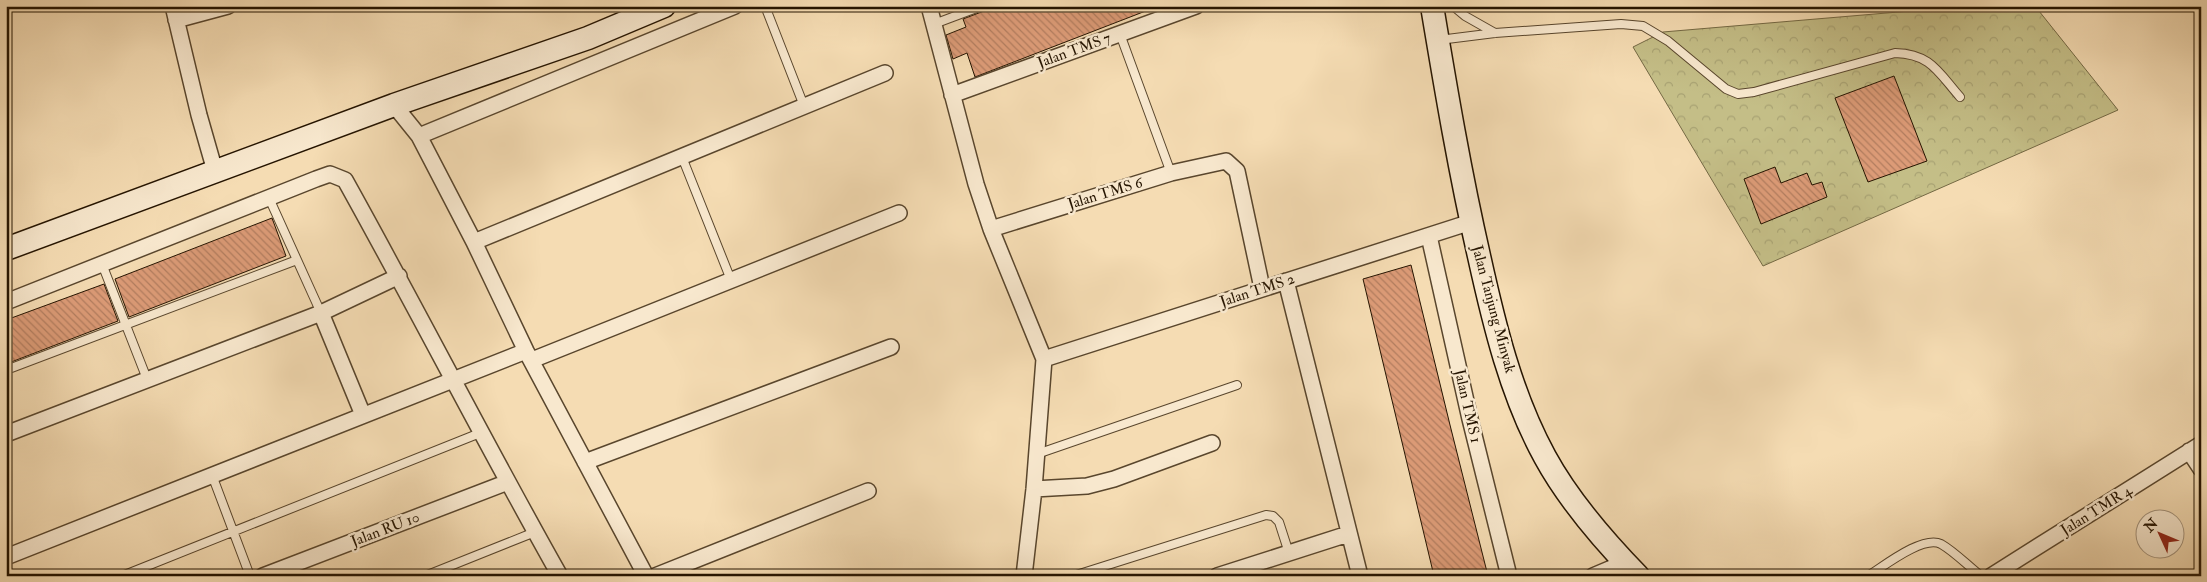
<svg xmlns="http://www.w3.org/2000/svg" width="2207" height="582" viewBox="0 0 2207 582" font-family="'IM FELL Double Pica',serif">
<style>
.park{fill:url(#park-crowns);stroke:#746944}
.building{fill:url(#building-back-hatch);stroke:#251400}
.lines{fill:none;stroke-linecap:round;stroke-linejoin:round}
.lane-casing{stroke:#59462d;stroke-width:10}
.street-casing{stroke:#59462d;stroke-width:18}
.secondary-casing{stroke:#251400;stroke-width:25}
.lane{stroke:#f8e8ce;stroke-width:8}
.street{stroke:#f8e8ce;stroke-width:15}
.secondary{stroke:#f8e8ce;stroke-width:22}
.labels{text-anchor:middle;stroke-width:5;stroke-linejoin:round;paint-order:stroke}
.street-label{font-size:15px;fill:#251400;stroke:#f8e8ce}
</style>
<defs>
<pattern id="park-crowns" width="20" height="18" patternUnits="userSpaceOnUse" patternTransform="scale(1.25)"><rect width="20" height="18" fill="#c4be87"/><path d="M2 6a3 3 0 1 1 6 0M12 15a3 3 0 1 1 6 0" fill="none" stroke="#a8a273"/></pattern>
<pattern id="building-back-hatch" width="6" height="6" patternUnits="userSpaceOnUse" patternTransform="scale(1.25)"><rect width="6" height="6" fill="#dc9b77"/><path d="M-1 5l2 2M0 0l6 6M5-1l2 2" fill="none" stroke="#b27d5f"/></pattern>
</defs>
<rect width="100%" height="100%" fill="#f5dcb3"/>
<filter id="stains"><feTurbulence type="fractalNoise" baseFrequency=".004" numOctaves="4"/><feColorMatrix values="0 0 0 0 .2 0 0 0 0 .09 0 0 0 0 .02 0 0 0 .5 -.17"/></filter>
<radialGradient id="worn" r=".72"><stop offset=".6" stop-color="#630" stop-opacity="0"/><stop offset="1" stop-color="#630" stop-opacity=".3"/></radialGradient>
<path class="park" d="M1969 6H2035L2118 110 1763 266 1633 47 1663 32Z"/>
<path class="building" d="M988 6H1007L1008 11 1021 6 1156 7 975 77 967 53 953 59 946 35 966 27 963 19 984 11Z
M1894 76 1927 161 1868 182 1835 98Z
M1775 167 1781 183 1807 173 1812 185 1822 182 1827 197 1761 224 1744 179Z
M272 218 286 256 129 317 115 279Z
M1411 265 1450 425 1488 576H1434L1363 279Z
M104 284 118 321 6 364V320Z"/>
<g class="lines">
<g class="lane-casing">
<path id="lane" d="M765 6 804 106
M1453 6 1465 16 1495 33
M934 24 982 6
M1120 34 1171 173
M1439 40 1495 33 1621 24 1643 26 1668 41 1726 89 1738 94 1754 92 1895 53C1931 54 1938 72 1960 97
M682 157 731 280
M269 198 321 313
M102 264 147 379
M6 370 297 260
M1037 454 1237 385
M212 475 250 576
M122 576 480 433
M425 576 535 532
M1073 576 1266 515 1273 516 1279 522 1289 553
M1868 576C1884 566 1923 535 1941 544 1955 552 1968 566 1981 576"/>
</g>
<g class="street-casing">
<path id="street" d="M173 6 199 115 215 171
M929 6 976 184 991 229 1044 359 1034 489 1024 576
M176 20 228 6
M952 95 1196 6
M394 105 419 136 474 242 526 351 646 576
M419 136 735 6
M991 229 1171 173 1226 161 1237 171 1262 288
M1429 236 1470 419 1509 576
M474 242 885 73
M1286 281 1360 576
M6 302 316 179 330 174 345 180C418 311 486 445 560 576
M321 313 363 415
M1044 359 1471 222
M532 360 899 213
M6 434 321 313 399 276
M2189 451 2201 469
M585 462 891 347
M1034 489 1087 486 1114 479 1212 443
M6 557 526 351
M263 576 508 482
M655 576 868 491
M1217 576 1348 534
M1593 576 1626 562
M1991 576 2201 444"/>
</g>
<g class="secondary-casing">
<path id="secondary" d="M1432 6C1446 90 1460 173 1479 256 1494 324 1511 395 1545 457 1569 501 1603 540 1638 576
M6 249 394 105 588 38 664 6"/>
</g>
<use href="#lane" class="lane"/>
<use href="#street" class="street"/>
<use href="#secondary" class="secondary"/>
</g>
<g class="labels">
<g class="street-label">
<text transform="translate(1074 50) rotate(-20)" y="5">Jalan TMS 7</text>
<text transform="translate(1105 193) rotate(-17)" y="5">Jalan TMS 6</text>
<text transform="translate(1257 290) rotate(-18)" y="5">Jalan TMS 2</text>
<text transform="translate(1494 309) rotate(75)" y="5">Jalan Tanjung Minyak</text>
<text transform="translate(1468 406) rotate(77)" y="5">Jalan TMS 1</text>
<text transform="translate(2096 510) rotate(-32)" y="5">Jalan TMR 4</text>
<text transform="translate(385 529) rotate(-21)" y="5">Jalan RU 10</text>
</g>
</g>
<rect width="2207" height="582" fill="none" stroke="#f5dcb3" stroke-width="25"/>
<rect x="8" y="8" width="2192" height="567" fill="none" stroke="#251400" stroke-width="2.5"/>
<rect x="12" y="12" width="2182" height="557" fill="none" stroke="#251400"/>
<g transform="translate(2160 534) rotate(314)"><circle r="24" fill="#f8e8ce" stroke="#a4937c"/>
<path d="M0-4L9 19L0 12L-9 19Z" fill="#8f2418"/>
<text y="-8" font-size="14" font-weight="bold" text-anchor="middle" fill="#251400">N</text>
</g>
<rect width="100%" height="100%" filter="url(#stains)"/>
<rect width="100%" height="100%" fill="url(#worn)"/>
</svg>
